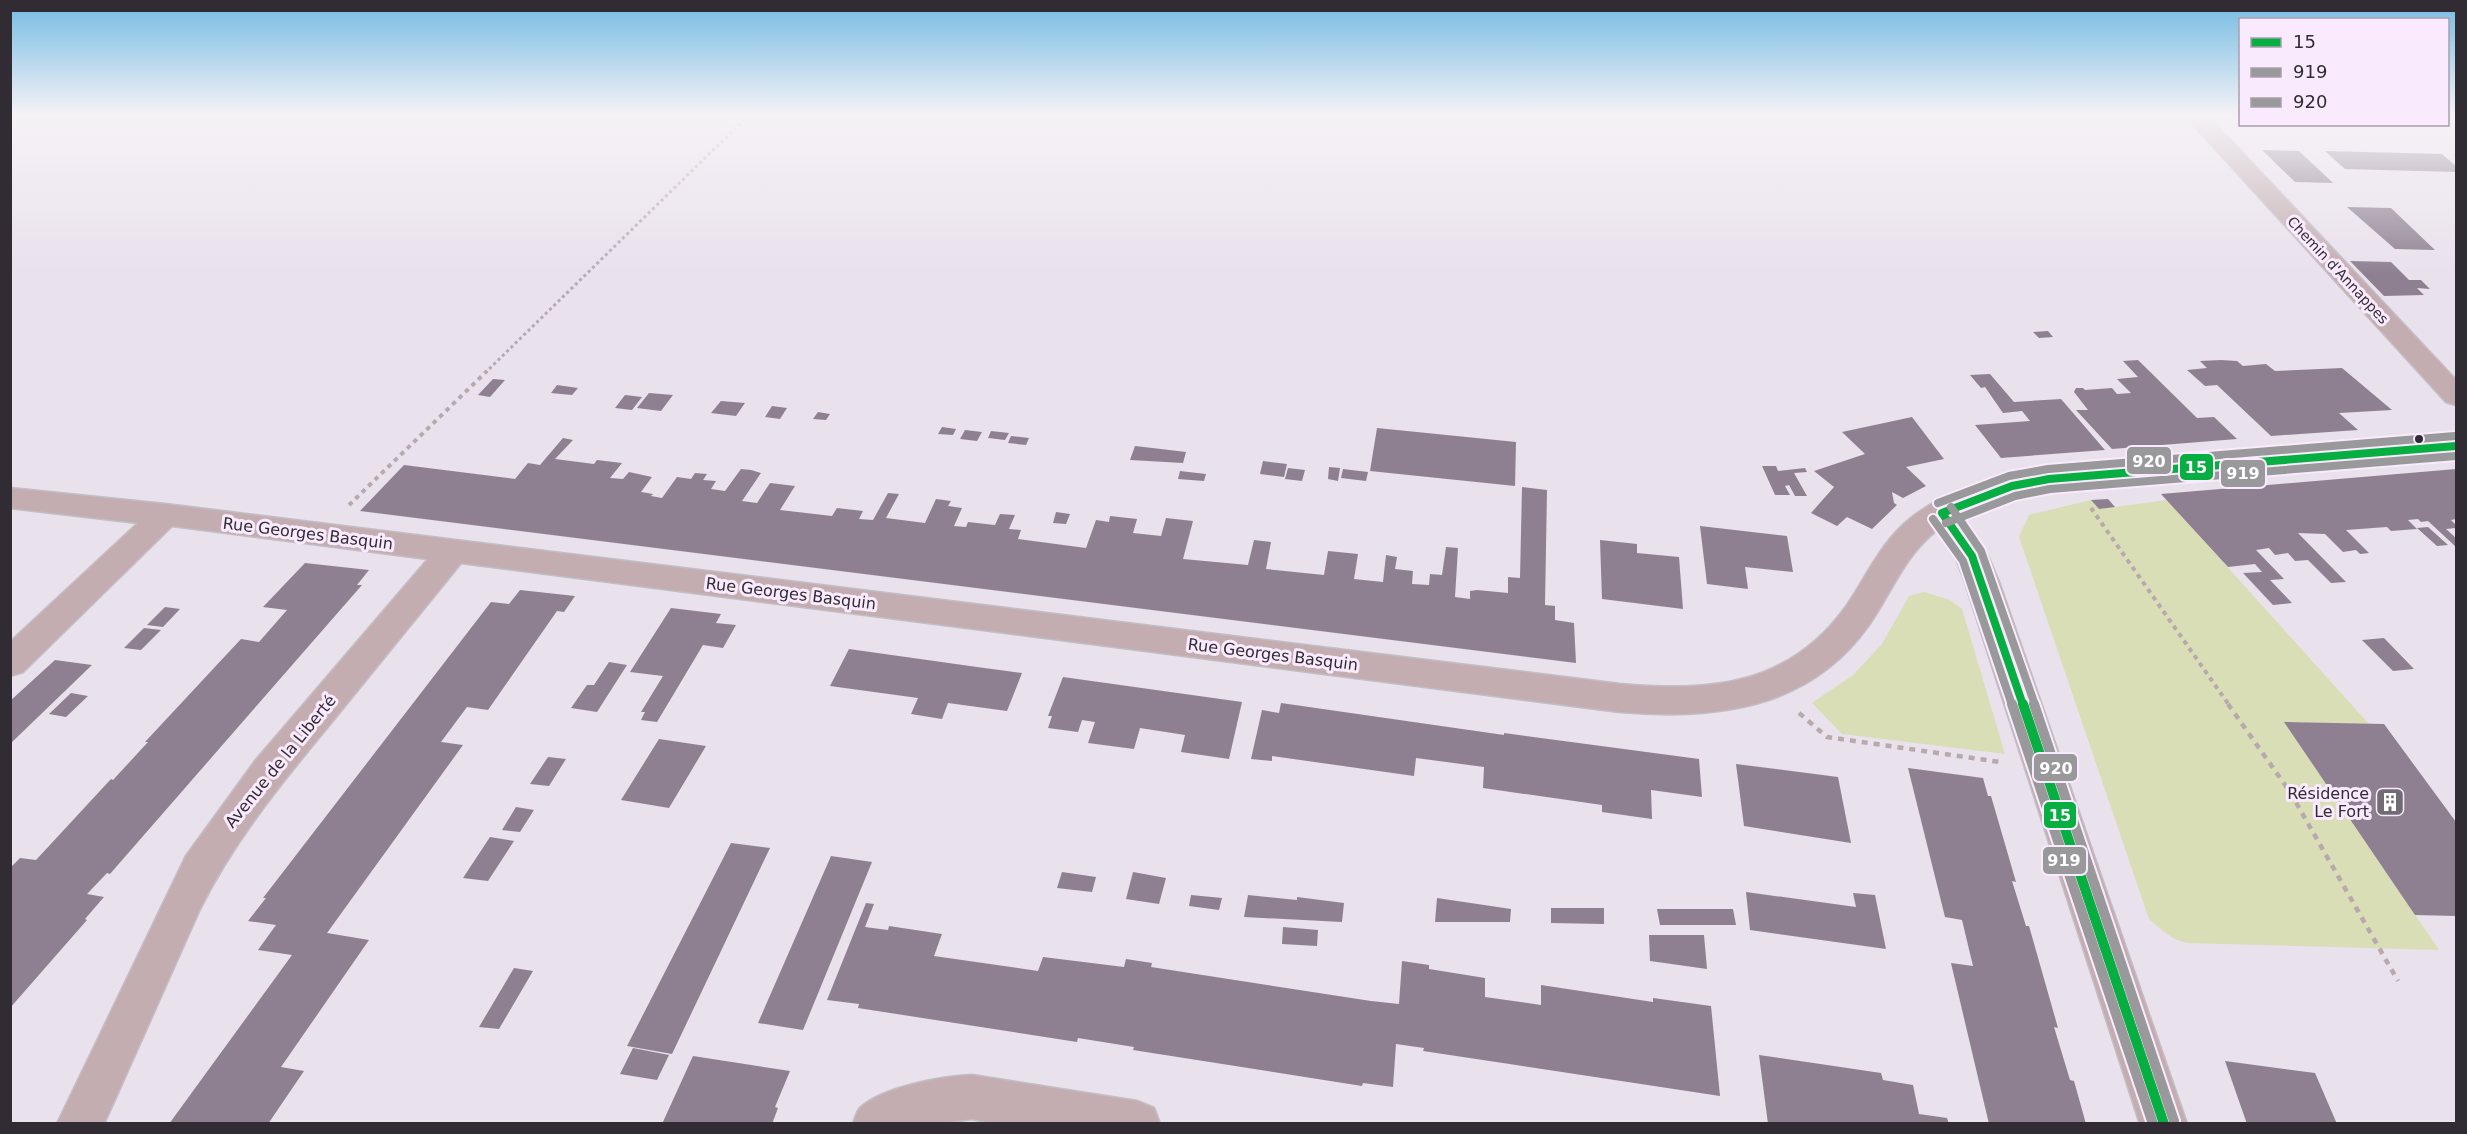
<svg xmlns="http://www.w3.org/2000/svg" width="2467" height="1134" viewBox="0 0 2467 1134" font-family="'DejaVu Sans',sans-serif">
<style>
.built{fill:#e7d8eb}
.green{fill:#d9deb6}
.building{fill:#8e8091}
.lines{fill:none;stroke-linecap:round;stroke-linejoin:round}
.minor-casing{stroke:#c3bec6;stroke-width:3}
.path-far2{stroke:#b8a9ad;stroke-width:3;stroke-dasharray:3 3;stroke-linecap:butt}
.path-far1{stroke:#b8a9ad;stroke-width:4;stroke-dasharray:4.5 4.5;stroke-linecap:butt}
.path{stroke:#b8a9ad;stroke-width:4.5;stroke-dasharray:6 6;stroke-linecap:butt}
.minor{fill:#c3adb0;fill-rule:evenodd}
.bus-1-far1-casing{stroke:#faeafd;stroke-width:12}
.bus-1-casing{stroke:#faeafd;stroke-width:14}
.bus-2-far1-casing{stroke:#faeafd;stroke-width:12}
.bus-2-casing{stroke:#faeafd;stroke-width:14}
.bus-3-far1-casing{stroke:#faeafd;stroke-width:12}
.bus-3-casing{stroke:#faeafd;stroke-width:14}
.bus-1-far1{stroke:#07ae41;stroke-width:8}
.bus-1{stroke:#07ae41;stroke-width:10}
.bus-2-far1{stroke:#99989a;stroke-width:8}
.bus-2{stroke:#99989a;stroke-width:10}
.bus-3-far1{stroke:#99989a;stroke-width:8}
.bus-3{stroke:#99989a;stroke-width:10}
.bus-dot{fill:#312c33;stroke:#faeafd;stroke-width:2}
.labels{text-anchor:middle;stroke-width:6;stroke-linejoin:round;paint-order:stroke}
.far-street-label{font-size:14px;fill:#312c33;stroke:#faeafd}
.street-label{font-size:16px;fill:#312c33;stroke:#faeafd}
.poi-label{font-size:16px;fill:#312c33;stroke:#faeafd;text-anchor:end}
.line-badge{stroke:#faeafd;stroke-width:2}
.badge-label{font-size:16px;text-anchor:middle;font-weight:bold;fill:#fff}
</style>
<rect width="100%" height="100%" fill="#e9e1ec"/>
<path class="built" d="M2209 116H2240V124H2448V116H2456V131L2225 132Z"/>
<path class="green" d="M2091 500 2115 507 2167 500 2369 724 2284 722 2439 950 2188 943C2171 940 2162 930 2149 919L2019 537 2029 515Z
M1924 592 1950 600 1962 609 2005 754 1842 734 1812 703 1853 675 1882 644 1909 596Z"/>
<path class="building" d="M2262 150 2299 151 2333 183 2295 182Z
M2325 151 2442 154 2456 166V172L2345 169Z
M2347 207 2391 208 2435 250 2395 249Z
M2350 261 2391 262 2409 280H2421L2430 289 2417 288 2424 295 2384 296Z
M2048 331 2053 337 2039 338 2033 332Z
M2138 360 2197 418 2214 417 2237 439 2112 449 2076 410H2088L2074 392 2076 388H2083L2085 390 2112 388 2117 394 2131 393 2117 379 2138 377 2123 361Z
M2221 360 2237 361 2243 366 2266 364 2275 371 2342 368 2392 410 2339 413 2358 430 2271 436 2217 385 2205 386 2187 370 2207 368 2200 361Z
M1990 374 2014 402 2061 399 2105 450 2001 458 1975 425 2030 421 2022 411 2003 413 1985 387 1981 388 1970 375Z
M493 379 505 380 490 397 478 395Z
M557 385 578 388 572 395 551 393Z
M649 393 673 395 661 411 637 408Z
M625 395 642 397 632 410 615 408Z
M721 401 745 403 736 416 711 413Z
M772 406 787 408 780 419 765 417Z
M818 412 830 414 826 420 813 419Z
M1912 417 1944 459 1906 467 1926 486 1903 498 1892 492 1894 503 1897 505 1872 529 1847 517 1837 526 1811 513 1834 487 1814 471 1865 454 1842 432Z
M942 427 956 429 953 435 938 434Z
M1377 428 1516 442 1515 486 1370 471Z
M965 430 982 432 977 441 960 439Z
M991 431 1009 433 1005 440 988 438Z
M1011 436 1029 438 1026 445 1008 443Z
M563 438 573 440 555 459 594 464 597 460 622 463 610 478 623 479 629 472 652 477 641 492 653 494 651 496 662 498 677 477 691 479 695 473 707 474 703 480 716 481 711 489 725 491 741 469 751 470 761 473 742 501 757 503 770 483 795 486 780 510 832 516 837 508 863 511 859 519 873 520 888 493 899 494 886 518 925 523 936 499 951 501 948 506 962 508 954 526 966 527 968 522 995 525 1000 514 1015 515 1009 529 1021 530 1018 539 1086 548 1096 520 1109 522 1110 516 1137 519 1133 533 1161 536 1166 518 1193 521 1183 559 1248 565 1254 540 1271 542 1266 569 1324 575 1328 551 1358 554 1354 579 1383 582 1386 555 1397 557 1395 569 1413 571 1412 584 1429 585 1430 574 1442 575 1446 547 1458 548 1455 597 1470 599V591L1477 590 1508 593V577L1520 578 1522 487 1547 490 1545 605 1555 606V620L1574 623 1576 663 360 511 404 465 515 479 528 463 540 465Z
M1135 446 1161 449 1186 452 1183 463 1130 460Z
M1263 461 1287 464 1284 477 1260 474Z
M1762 466H1776L1778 471 1805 468 1807 472 1794 473 1807 496H1795L1789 485 1785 486 1790 495H1775Z
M1329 467 1340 468 1338 481 1328 479Z
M1288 468 1305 470 1302 481 1285 479Z
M1343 469 1368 472 1366 481 1341 478Z
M2456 469V519L2451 520 2456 525V528L2446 529 2456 538V547L2428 521 2421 522 2418 519 2408 520 2417 529 2391 531 2387 527 2346 530 2369 553 2360 554 2356 550 2343 552 2325 534 2298 533 2346 582 2331 583 2308 560 2295 561 2288 553 2275 555 2269 548 2256 550 2284 579 2270 580 2292 603 2273 605 2243 573 2262 572 2255 564 2228 567 2161 494Z
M1180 471 1206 474 1204 481 1178 479Z
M2108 499 2115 507 2099 509 2091 500Z
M1056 512 1070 514 1066 524 1053 523Z
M1700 526 1787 536 1793 572 1745 567 1748 589 1707 584Z
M2428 527 2448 545 2437 546 2417 528Z
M1600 540 1637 544V553L1679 557 1683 609 1602 599Z
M305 563 369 570 357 585H362L110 874 107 873 87 894 104 897 85 919 87 920 10 1008V868L20 858 36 860 111 779 113 780 148 742H145L241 639 259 642 287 610 263 607Z
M520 590 575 596 564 612 557 611 488 710 467 707 441 742 463 745 327 933 369 940 281 1067 304 1071 268 1124H169L292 955 258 950 276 925 248 921 266 898H263L491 602 509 604Z
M165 607 180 609 163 627 147 625Z
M671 608 721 614 716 623 736 625 723 648 703 645 657 722 641 720 645 712H641L663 676 630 672Z
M144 628 161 630 141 650 124 648Z
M2384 638 2414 669 2393 671 2362 640Z
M849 649 977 667 1022 673 1007 711 948 703 942 719 911 714 918 698 830 686Z
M55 660 92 665 10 744V701Z
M609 662 627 665 597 712 571 708 587 685H594Z
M1063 677 1242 702 1229 759 1181 752 1185 735 1140 728 1134 749 1088 743 1095 722 1082 720 1078 732 1048 728 1052 716H1048Z
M71 693 88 696 66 717 49 714Z
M1281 703 1504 735V733L1699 759 1702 797 1651 790 1652 819 1602 812V805L1483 788 1484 767 1416 758 1414 776 1272 756V761L1251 759 1262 710 1279 713Z
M2284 722 2384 724 2456 822V916L2415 915Z
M659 739 706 746 669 808 621 800Z
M548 757 566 759 549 786 530 784Z
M1736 764 1838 777 1851 843 1744 826Z
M1908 768 1983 778 1988 796H1991L2016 882 2012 881 2026 926H2029L2058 1028 2054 1027 2070 1080 2074 1081 2086 1124H1989L1951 963 1973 966 1962 920 1945 917Z
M516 807 534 810 520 832 502 830Z
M490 837 514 841 488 881 463 878Z
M731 843 770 848 672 1054 627 1046Z
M831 856 872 862 803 1030 758 1023Z
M1062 872 1096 877 1092 892 1057 888Z
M1133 872 1166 878 1159 904 1126 899Z
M1746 892 1856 907 1853 893 1875 895 1886 949 1750 930Z
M1191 895 1222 898 1219 910 1189 906Z
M1248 895 1297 900V897L1344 903 1342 922 1244 917Z
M1437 898 1511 909 1510 922H1435Z
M866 903 874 904 865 927 888 930 889 926 942 934 934 956 1038 971 1043 957 1124 967 1126 959 1152 963 1151 967 1371 1001 1399 1004 1402 961 1429 965V969L1485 978V997L1541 1005V985L1653 1002V998L1711 1006 1720 1096 1423 1051 1424 1048 1396 1044 1393 1087 1363 1083 1362 1086 1133 1050 1134 1047 1078 1038 1077 1042 858 1008 859 1004 827 1000Z
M1551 908H1604V924L1551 923Z
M1657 909H1733L1736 925H1660Z
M1283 927 1318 930 1317 946 1282 944Z
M1649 935H1704L1707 969 1650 961Z
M514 968 533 971 499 1029 479 1027Z
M633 1048 669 1055 657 1080 620 1074Z
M1759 1055 1881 1073 1883 1080 1913 1085 1919 1114 1947 1118 1949 1124H1768Z
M693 1056 790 1071 775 1107 778 1108 772 1124H662Z
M2225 1061 2315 1073 2337 1124H2247Z"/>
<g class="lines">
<g class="minor-casing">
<path id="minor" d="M2185 116H2208L2456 380V405L2446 402Z
M2456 437V455L2083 485 2013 497 1961 516 1988 556 1999 582 2187 1124H2140L1965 582 1956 558 1937 530C1904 556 1892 592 1869 625 1809 710 1715 720 1620 712L461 563C418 616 374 670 331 723 282 782 234 841 200 909L104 1124H57L186 856 255 761 428 559 172 526 23 672 10 676V642L138 523 10 508V488L165 504 1620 684C1710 692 1790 686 1847 605 1868 574 1881 542 1911 518 1957 481 2026 472 2083 465Z
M972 1075 1137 1101 1154 1108 1160 1124H996L972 1119 934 1124H853C855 1118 857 1110 861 1107 883 1087 943 1076 972 1075Z"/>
</g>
<path class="path-far2" d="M485 373 748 116"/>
<path class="path-far1" d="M349 505 487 371
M2091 508 2229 705"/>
<path class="path" d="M2228 704 2290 792 2398 981
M1799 713 1827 737 2000 762"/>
<use href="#minor" class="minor"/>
<g class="bus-1-far1-casing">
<path id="bus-1-far1" d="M1942 513 1972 556 2023 705
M1942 513 2012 486 2049 479 2456 446"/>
</g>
<g class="bus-1-casing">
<path id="bus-1" d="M2023 704 2164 1124"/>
</g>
<g class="bus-2-far1-casing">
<path id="bus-2-far1" d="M1933 519 1963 561 2012 705
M1946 523 2015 496 2050 489 2456 456"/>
</g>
<g class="bus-2-casing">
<path id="bus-2" d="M2012 704 2153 1124"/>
</g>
<g class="bus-3-far1-casing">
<path id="bus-3-far1" d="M1938 503 2009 476 2048 469 2455 436
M1951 507 1981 551 2035 705"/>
</g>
<g class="bus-3-casing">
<path id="bus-3" d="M2034 704 2174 1121"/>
</g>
<use href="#bus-1-far1" class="bus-1-far1"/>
<use href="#bus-1" class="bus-1"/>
<use href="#bus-2-far1" class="bus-2-far1"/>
<use href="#bus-2" class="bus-2"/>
<use href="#bus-3-far1" class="bus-3-far1"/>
<use href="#bus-3" class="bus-3"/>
</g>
<linearGradient id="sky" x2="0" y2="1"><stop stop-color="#73bbe3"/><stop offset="0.42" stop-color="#f5f2f6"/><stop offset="1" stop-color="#f5f2f6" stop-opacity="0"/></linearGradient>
<rect width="2467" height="274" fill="url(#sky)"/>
<defs>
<g id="building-square" transform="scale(1.5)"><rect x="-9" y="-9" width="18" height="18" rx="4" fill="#716b74" stroke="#faeafd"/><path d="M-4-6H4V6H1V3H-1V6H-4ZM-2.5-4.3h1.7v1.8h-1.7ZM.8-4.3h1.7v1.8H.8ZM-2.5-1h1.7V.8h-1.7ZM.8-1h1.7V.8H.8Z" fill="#fff"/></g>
</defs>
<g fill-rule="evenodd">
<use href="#building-square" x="2390" y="802"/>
</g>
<circle class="bus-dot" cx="2419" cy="439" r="5"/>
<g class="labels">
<g class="far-street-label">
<text transform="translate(2338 270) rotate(47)" y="5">Chemin d'Annappes</text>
</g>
<g class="street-label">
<text transform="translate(308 533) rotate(7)" y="6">Rue Georges Basquin</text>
<text transform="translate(791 593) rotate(7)" y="6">Rue Georges Basquin</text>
<text transform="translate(1273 654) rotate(7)" y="6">Rue Georges Basquin</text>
<text transform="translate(280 761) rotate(-51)" y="6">Avenue de la Liberté</text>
</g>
<g class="poi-label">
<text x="2369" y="799">Résidence<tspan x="2369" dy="18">Le Fort</tspan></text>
</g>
</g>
<g class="line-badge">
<rect x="2126" y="446" width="46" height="29" rx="6" fill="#99989a"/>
<rect x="2179" y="453" width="35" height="28" rx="6" fill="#07ae41"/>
<rect x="2220" y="459" width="46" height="29" rx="6" fill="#99989a"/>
<rect x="2033" y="753" width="45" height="29" rx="6" fill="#99989a"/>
<rect x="2043" y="801" width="34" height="28" rx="6" fill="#07ae41"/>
<rect x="2042" y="846" width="45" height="29" rx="6" fill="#99989a"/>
</g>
<g class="badge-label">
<text x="2149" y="467">920</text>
<text x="2196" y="473">15</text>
<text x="2243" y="479">919</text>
<text x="2056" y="774">920</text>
<text x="2060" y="821">15</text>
<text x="2064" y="866">919</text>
</g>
<rect width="2467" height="1134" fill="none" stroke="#312c33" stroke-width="24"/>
<rect x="2239" y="18" width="210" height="108" fill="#faeafd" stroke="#aa9eac" stroke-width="1.5"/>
<rect x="2251" y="38" width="30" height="9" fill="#07ae41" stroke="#aa9eac" stroke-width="1.5"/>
<text x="2293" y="48" font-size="18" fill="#312c33">15</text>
<rect x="2251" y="68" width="30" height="9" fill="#99989a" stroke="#aa9eac" stroke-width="1.5"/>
<text x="2293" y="78" font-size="18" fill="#312c33">919</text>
<rect x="2251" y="98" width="30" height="9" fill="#99989a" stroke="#aa9eac" stroke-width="1.5"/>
<text x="2293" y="108" font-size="18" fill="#312c33">920</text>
</svg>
